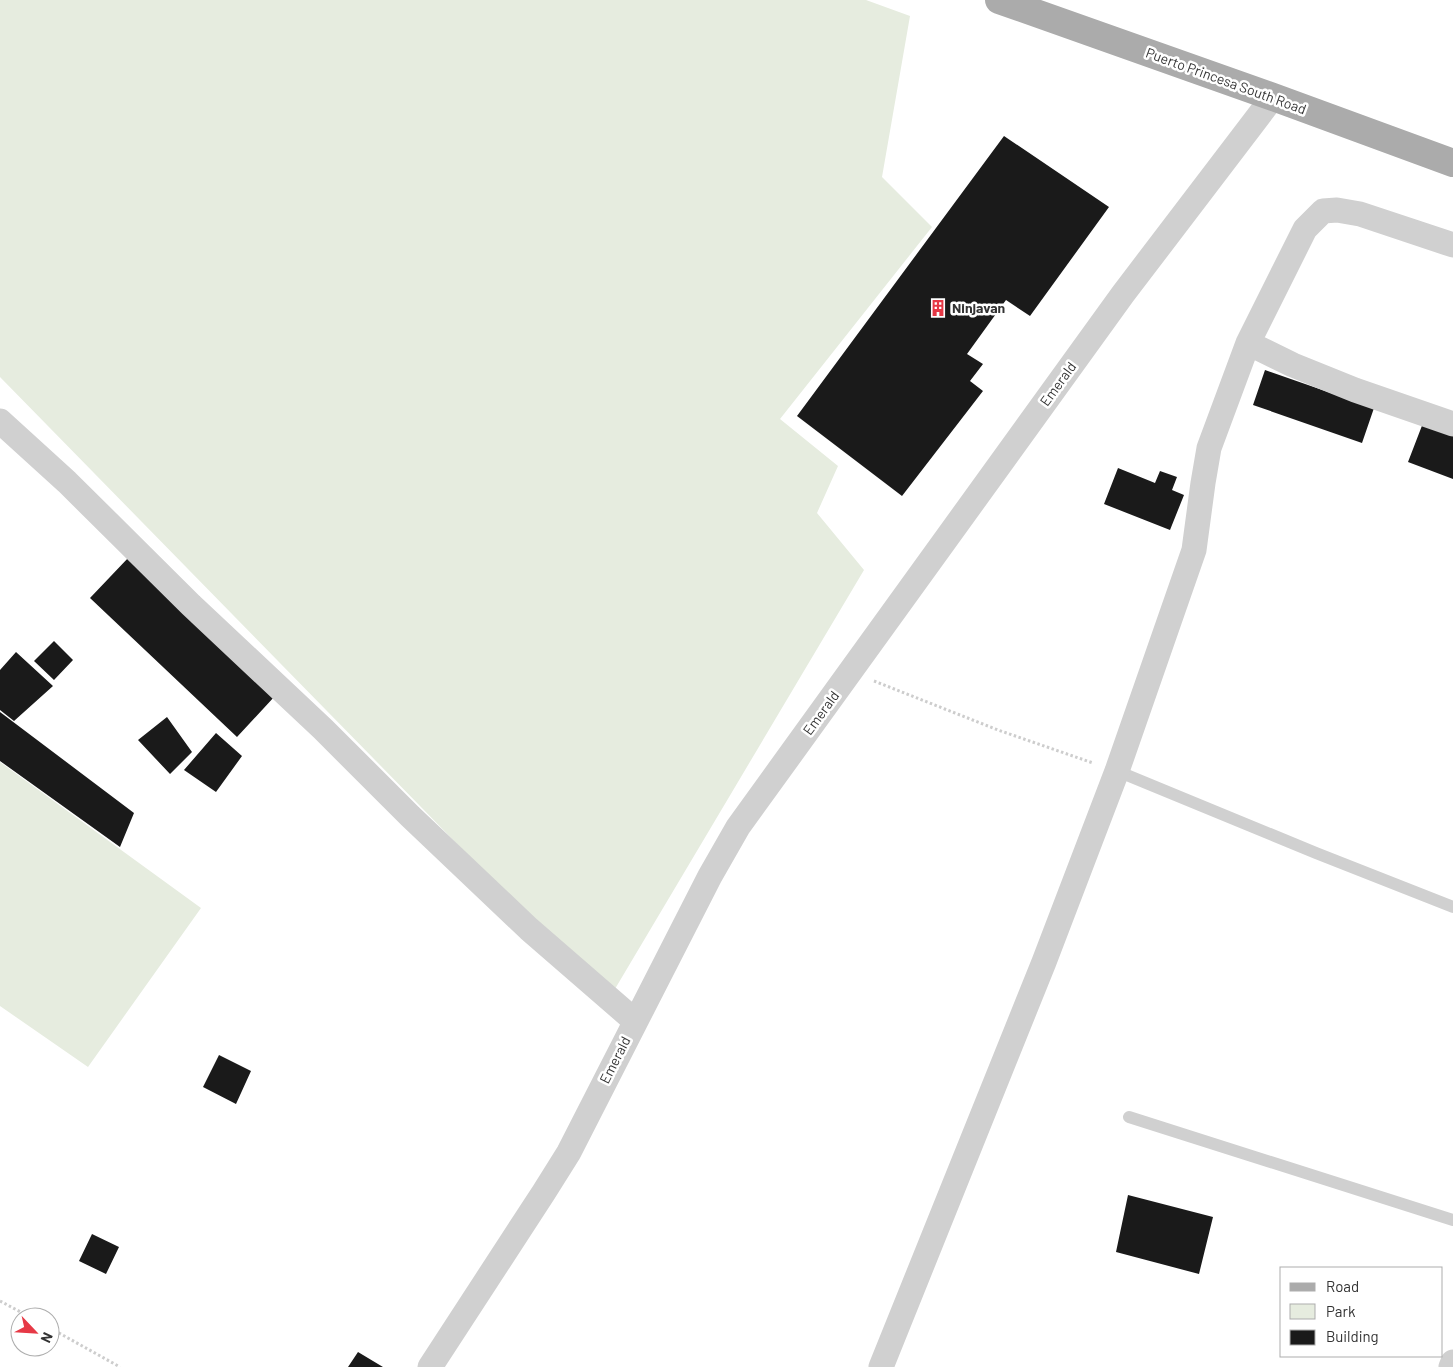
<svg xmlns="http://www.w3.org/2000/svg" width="1453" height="1367" viewBox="0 0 1453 1367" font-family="Barlow,sans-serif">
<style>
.green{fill:#e6ecdf}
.building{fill:#1a1a1a}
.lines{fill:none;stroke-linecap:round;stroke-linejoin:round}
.path{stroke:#cdcdcd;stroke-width:3;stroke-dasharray:2.5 2.5;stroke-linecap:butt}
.service{stroke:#d0d0d0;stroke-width:12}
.minor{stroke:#d0d0d0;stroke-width:25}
.primary{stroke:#ababab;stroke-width:28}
.labels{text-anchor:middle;stroke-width:5;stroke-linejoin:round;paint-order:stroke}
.street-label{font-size:14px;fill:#333;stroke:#fff}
.poi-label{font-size:14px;font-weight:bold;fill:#333;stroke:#fff;text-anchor:start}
</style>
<rect width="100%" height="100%" fill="#fff"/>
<path class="green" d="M0 0H866L910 16 882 177 932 227 780 419 838 466 817 513 864 570 609 999 0 377Z
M0 762 201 908 88 1067 0 1006Z"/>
<path class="building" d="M1004 136 1109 207 1030 316 1006 300 967 354 983 364 970 381 983 391 902 496 797 416Z
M1265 370 1374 408 1362 443 1253 405Z
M1423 423 1453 434V479L1408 462Z
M1118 468 1155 483 1160 471 1177 477 1172 490 1184 495 1170 530 1104 504Z
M129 557 275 696 237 737 90 598Z
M54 641 73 660 54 680 34 661Z
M16 652 53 686 14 721 0 710V670Z
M0 712 134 813 120 847 0 761Z
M167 717 192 752 170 774 138 740Z
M216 733 242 756 216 792 184 770Z
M219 1055 251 1071 236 1104 203 1087Z
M1128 1195 1213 1217 1199 1274 1116 1252Z
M92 1234 119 1247 106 1274 79 1261Z
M358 1352 383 1367H348Z"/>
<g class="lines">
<path class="path" d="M874 681 998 730 1093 763
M0 1301 30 1317
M50 1328 120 1367"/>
<path class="service" d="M1117 771 1316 853 1453 907
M1129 1117 1453 1220"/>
<path class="minor" d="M1248 343 1293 365 1355 390 1453 424
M0 421 67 482 191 605 323 729 410 816 529 929 635 1021
M430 1367 544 1192 569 1152 710 876 738 827 1123 294 1273 97
M881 1367 1044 962 1117 771 1194 550 1203 483 1209 448 1248 343 1305 229 1323 211 1337 210 1360 214 1453 245
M1451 1367 1453 1362"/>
<path class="primary" d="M999 0 1273 97 1453 163"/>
</g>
<defs>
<g id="building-bare" transform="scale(1.35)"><path d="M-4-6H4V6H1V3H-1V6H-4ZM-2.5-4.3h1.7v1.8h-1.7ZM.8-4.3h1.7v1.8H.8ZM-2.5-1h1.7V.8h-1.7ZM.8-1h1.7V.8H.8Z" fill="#e63946" stroke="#fff" stroke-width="2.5" paint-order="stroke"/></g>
</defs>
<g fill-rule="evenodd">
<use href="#building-bare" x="938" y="308"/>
</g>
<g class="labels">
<g class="street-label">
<text transform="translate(1226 81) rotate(20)" y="5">Puerto Princesa South Road</text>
<text transform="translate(1058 384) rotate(-54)" y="5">Emerald</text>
<text transform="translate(821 713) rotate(-54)" y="5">Emerald</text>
<text transform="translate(615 1060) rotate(-63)" y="5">Emerald</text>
</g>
<g class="poi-label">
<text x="952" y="313">Ninjavan</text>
</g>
</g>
<rect x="1280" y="1267" width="162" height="90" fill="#ffffff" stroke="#adadad"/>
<rect x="1290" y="1283" width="25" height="8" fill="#ababab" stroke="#adadad"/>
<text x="1326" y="1292" font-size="15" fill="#333333">Road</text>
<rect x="1290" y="1304" width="25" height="15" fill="#e6ecdf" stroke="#adadad"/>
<text x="1326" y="1317" font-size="15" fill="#333333">Park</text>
<rect x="1290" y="1330" width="25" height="15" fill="#1a1a1a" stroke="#adadad"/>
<text x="1326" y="1342" font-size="15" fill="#333333">Building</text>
<g transform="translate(35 1332) rotate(115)"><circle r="24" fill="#ffffff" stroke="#adadad"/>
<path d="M0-4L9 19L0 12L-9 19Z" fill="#e63946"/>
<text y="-8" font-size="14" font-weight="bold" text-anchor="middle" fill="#333333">N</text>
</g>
</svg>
